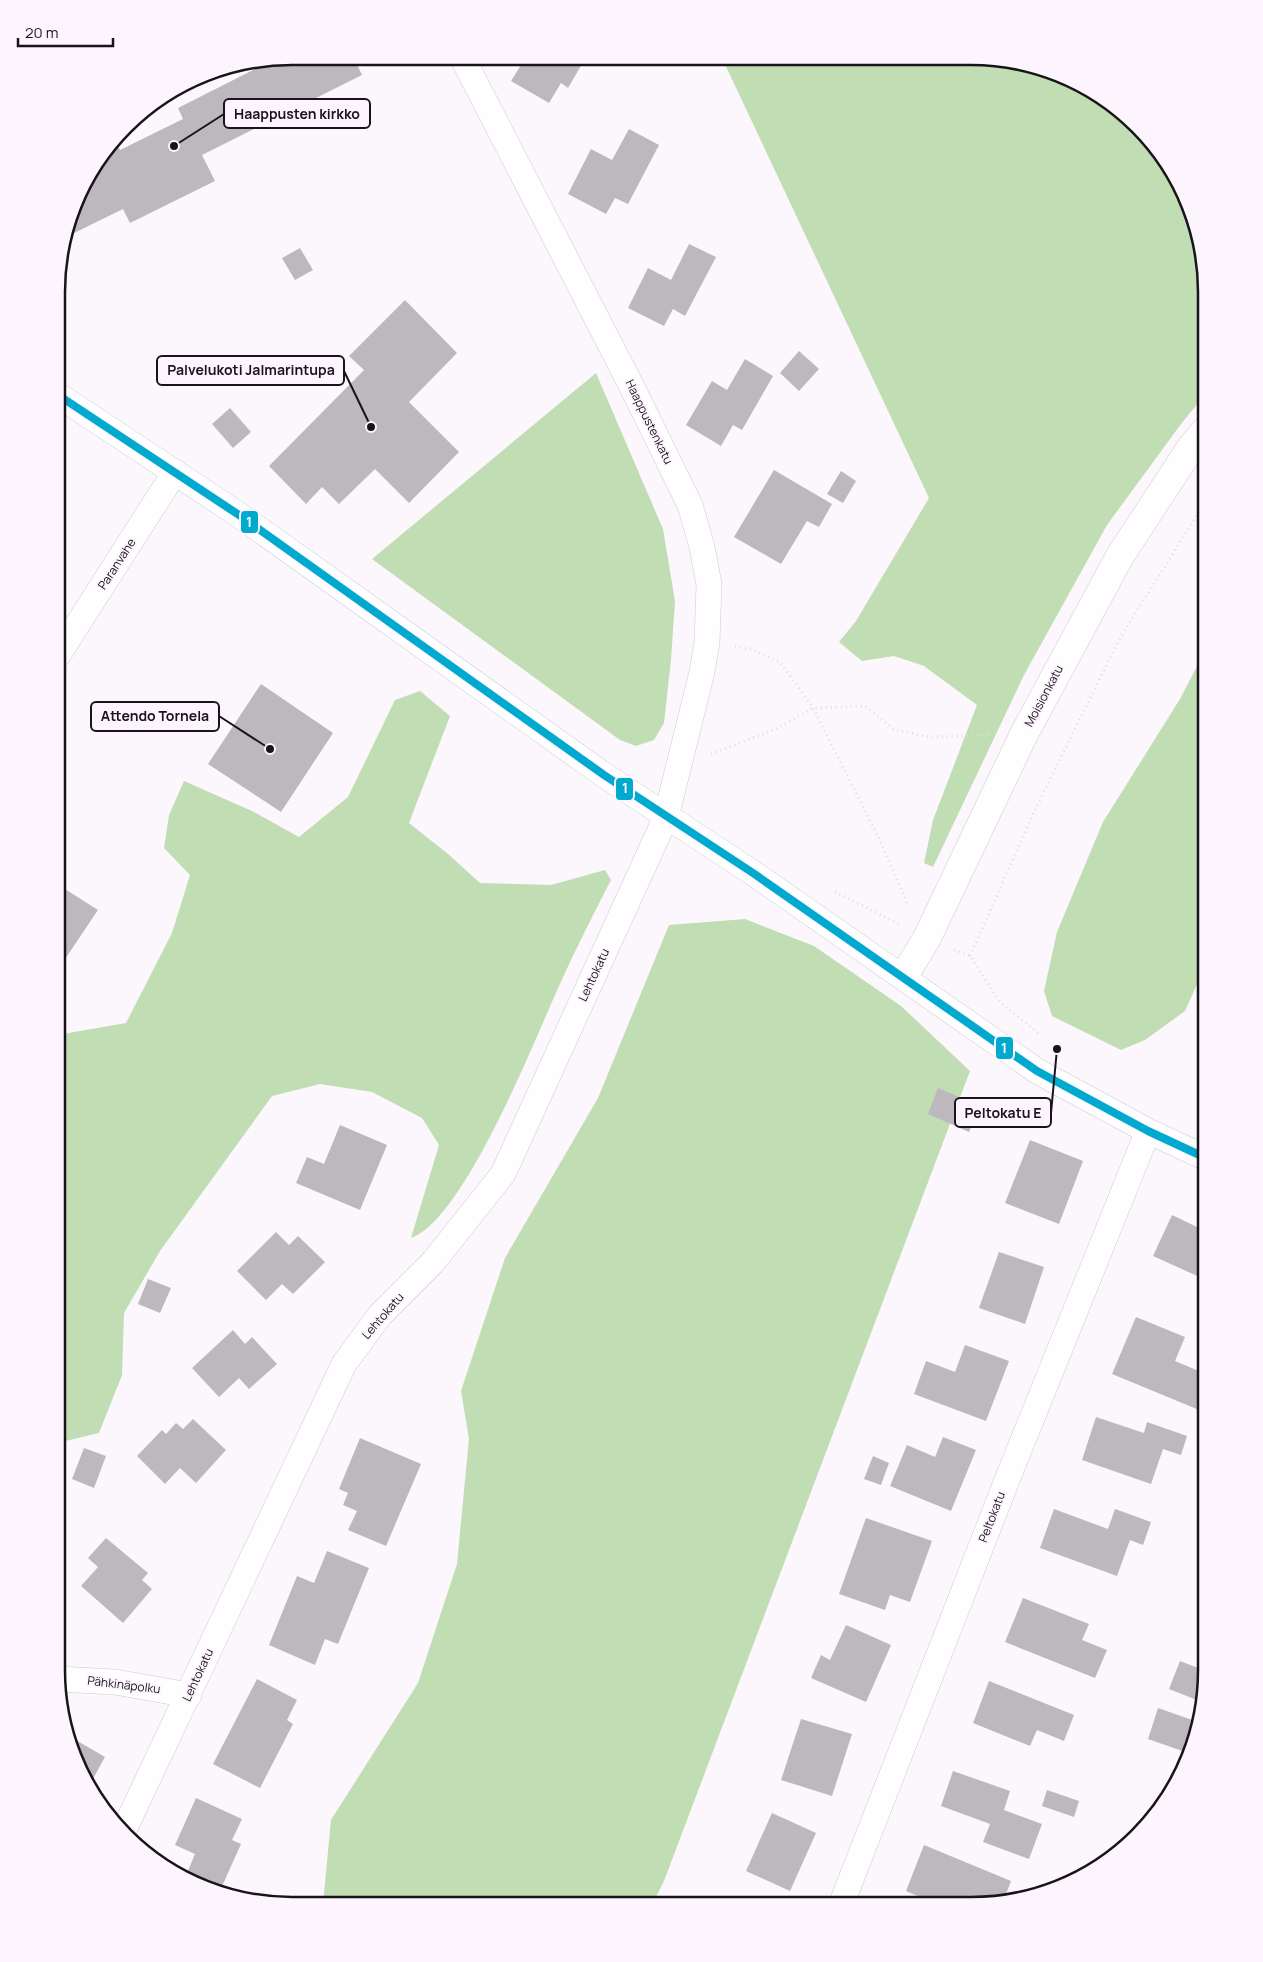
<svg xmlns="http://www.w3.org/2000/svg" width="1263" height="1962" viewBox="0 0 1263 1962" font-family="Manrope,sans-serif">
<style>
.forest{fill:#c1ddb3}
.building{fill:#bdb8be}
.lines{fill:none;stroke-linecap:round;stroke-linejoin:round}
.minor-casing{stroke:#cfc9d0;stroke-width:26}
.tertiary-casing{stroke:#cfc9d0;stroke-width:29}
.path{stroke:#e0dee1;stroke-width:3;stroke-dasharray:1 4;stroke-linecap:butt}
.minor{stroke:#fffeff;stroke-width:25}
.tertiary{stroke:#fffeff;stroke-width:28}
.bus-1-casing{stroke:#fdf5fe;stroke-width:11}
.bus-1{stroke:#00a9ce;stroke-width:8}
.labels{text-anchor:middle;stroke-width:4;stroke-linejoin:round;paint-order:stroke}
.street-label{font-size:12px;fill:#19131a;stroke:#fdf5fe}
.rim{fill:none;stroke:#19131a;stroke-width:2.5}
.leader{fill:none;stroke:#19131a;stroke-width:2}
.callout-dot{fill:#19131a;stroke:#fdf5fe;stroke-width:2}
.callout{fill:#fdf5fe;stroke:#19131a;stroke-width:2}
.callout-label{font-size:14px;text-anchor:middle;font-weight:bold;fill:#19131a}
.line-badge{stroke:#fdf5fe;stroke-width:2}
.badge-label{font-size:14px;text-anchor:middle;font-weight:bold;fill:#fff}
</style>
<rect width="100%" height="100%" fill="#fcf7fc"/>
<path class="forest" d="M722 58H1002L1061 74 1114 105 1158 148 1189 201 1207 292V392L1181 424 1107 525 1024 675 933 867 924 863 933 820 977 705 924 666 894 656 862 661 839 642 856 621 929 498Z
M596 373 663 529 675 601 671 660 664 723 654 740 636 746 620 740 372 559Z
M1207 647 1206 964 1185 1011 1145 1040 1121 1050 1052 1016 1044 991 1057 932 1103 822 1180 699Z
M420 691 450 716 409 823 448 854 480 883 551 885 605 870 611 880C593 915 575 950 559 986 535 1039 464 1220 411 1238L439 1145 422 1118 372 1092 320 1084 272 1096 160 1251 124 1313 122 1375 99 1433 57 1443V1035L126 1023 172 933 190 875 164 848 169 815 184 781 252 811 299 837 348 797 395 700Z
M745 919 814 946 901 1006 970 1071 664 1881 652 1905 323 1904 331 1820 418 1683 457 1564 469 1439 461 1391 505 1258 598 1098 669 925Z"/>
<path class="building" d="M292 56H353L362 75 202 155 215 181 130 223 123 209 66 237 81 187 116 142 120 150 183 119 178 108 275 59Z
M526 57H586L568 88 561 83 549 103 511 81Z
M629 129 659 145 628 204 615 198 606 214 568 194 591 149 612 160Z
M689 244 716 257 685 316 673 309 664 326 628 308 648 268 671 280Z
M300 248 313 270 295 280 282 258Z
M405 300 457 353 409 402 459 452 409 503 375 469 339 504 322 487 306 504 269 466 364 370 349 356Z
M799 351 819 369 799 391 780 373Z
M745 359 773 376 742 430 733 425 721 446 686 425 712 381 727 390Z
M230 408 251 432 233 448 212 424Z
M774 470 832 504 819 527 807 521 781 564 734 537Z
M841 471 856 481 843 503 827 494Z
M261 684 333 733 281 812 208 764Z
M57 884 98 910 57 971Z
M938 1088 980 1106 969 1132 928 1114Z
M340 1125 387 1145 360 1210 296 1183 307 1157 324 1164Z
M1030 1140 1083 1161 1059 1224 1005 1203Z
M1172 1215 1197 1227 1200 1220 1206 1223V1280L1153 1256Z
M276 1232 289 1245 298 1236 325 1262 293 1294 282 1284 266 1300 237 1271Z
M999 1252 1044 1267 1025 1324 979 1308Z
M148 1279 171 1288 160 1313 138 1304Z
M1136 1317 1185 1337 1175 1361 1206 1374V1392L1199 1410 1112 1374Z
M233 1330 245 1344 252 1337 277 1364 249 1389 239 1378 219 1397 192 1368Z
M965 1345 1009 1361 986 1421 914 1394 926 1361 955 1372Z
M1096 1417 1144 1433 1147 1422 1187 1436 1181 1455 1163 1449 1151 1484 1082 1460Z
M193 1419 226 1450 196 1483 180 1468 165 1484 137 1456 162 1430 166 1434 176 1423 183 1429Z
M943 1437 976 1450 951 1511 890 1486 907 1445 935 1457Z
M360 1438 421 1464 386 1546 348 1530 357 1511 343 1505 348 1493 339 1489Z
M84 1448 106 1456 94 1488 72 1479Z
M873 1456 889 1463 881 1485 864 1479Z
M1054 1509 1108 1529 1115 1509 1151 1522 1143 1545 1130 1540 1117 1576 1040 1548Z
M866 1518 932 1541 910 1602 890 1595 885 1610 839 1594Z
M106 1538 148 1573 142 1580 152 1589 123 1623 81 1586 98 1567 88 1558Z
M327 1551 369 1568 338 1644 325 1639 315 1665 269 1645 297 1576 314 1583Z
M1023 1598 1089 1624 1082 1640 1107 1650 1095 1678 1005 1642Z
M846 1625 891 1645 866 1702 811 1678 821 1655 830 1660Z
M1180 1661 1206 1671V1686L1202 1702 1169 1689Z
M257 1679 297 1700 287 1720 293 1724 260 1788 213 1764Z
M989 1681 1074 1715 1064 1741 1037 1730 1030 1746 973 1723Z
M1158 1708 1198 1722 1188 1753 1148 1739Z
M801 1719 852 1734 832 1796 781 1780Z
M69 1736 105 1757 89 1786 74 1761Z
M953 1771 1010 1791 1004 1810 1042 1824 1029 1859 983 1842 990 1824 941 1806Z
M1047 1790 1079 1801 1074 1817 1042 1806Z
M196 1798 242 1819 232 1840 241 1844 219 1893 202 1888 185 1878 195 1854 175 1845Z
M772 1813 816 1833 790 1891 746 1871Z
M924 1845 1011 1881 1004 1899 972 1906 964 1904 963 1906H941L906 1891Z"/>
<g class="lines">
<g class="minor-casing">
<path id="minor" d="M58 395 239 515 604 775 753 873 1037 1071 1148 1131 1206 1158
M58 655 175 472
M58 1679 115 1682 189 1695
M123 1832 344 1364 380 1315 433 1262 503 1174 666 817 702 672 707 642 709 584 702 547 690 505 631 385 462 57
M841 1905 1009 1475 1148 1131"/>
</g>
<g class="tertiary-casing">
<path id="tertiary" d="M904 976 927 938 1024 734 1120 556 1192 446 1207 429"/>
</g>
<path class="path" d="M406 58 409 57
M735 646 751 649 781 663 813 708 880 840 908 905
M711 754 776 729 813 708 865 706 895 730 929 737 991 735
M835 892 901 925
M954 950 970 956 1000 1002 1038 1033
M970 956 1033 814 1120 638 1207 499"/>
<use href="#minor" class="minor"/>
<use href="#tertiary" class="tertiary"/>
<g class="bus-1-casing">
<path id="bus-1" d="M58 395 239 515 604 775 753 873 1037 1071 1148 1131 1206 1158"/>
</g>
<use href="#bus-1" class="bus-1"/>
</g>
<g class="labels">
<g class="street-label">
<text transform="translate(649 422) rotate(64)" y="4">Haappustenkatu</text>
<text transform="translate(117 564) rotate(-57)" y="4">Paranvahe</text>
<text transform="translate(1044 696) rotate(-62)" y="4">Moisionkatu</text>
<text transform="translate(594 975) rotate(-65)" y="4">Lehtokatu</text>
<text transform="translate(383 1316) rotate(-49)" y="4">Lehtokatu</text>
<text transform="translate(992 1517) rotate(-69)" y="4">Peltokatu</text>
<text transform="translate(198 1675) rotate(-65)" y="4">Lehtokatu</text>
<text transform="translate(124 1685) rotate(7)" y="4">Pähkinäpolku</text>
</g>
</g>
<path d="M0 0H1263V1962H0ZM292 65H971A227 227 0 0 1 1198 292V1670A227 227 0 0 1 971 1897H292A227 227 0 0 1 65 1670V292A227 227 0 0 1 292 65Z" fill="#fdf5fe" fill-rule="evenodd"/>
<path class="rim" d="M292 65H971A227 227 0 0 1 1198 292V1670A227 227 0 0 1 971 1897H292A227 227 0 0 1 65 1670V292A227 227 0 0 1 292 65Z"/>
<path class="leader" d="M174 146L224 114M371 427L344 371M270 749L219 716M1057 1049L1051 1113"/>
<g class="callout-dot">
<circle cx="174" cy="146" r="5"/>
<circle cx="371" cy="427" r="5"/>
<circle cx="270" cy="749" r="5"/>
<circle cx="1057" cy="1049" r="5"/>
</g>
<g class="callout">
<rect x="224" y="99" width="146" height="29" rx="5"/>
<rect x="157" y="356" width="187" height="29" rx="5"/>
<rect x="91" y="702" width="128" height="29" rx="5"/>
<rect x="955" y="1098" width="96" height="29" rx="5"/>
</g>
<g class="callout-label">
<text x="297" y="119">Haappusten kirkko</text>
<text x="251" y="375">Palvelukoti Jalmarintupa</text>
<text x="155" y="721">Attendo Tornela</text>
<text x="1003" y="1118">Peltokatu E</text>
</g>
<g class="line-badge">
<rect x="240" y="510" width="19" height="24" rx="5" fill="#00a9ce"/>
<rect x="615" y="777" width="19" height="24" rx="5" fill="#00a9ce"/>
<rect x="995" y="1036" width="19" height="24" rx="5" fill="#00a9ce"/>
</g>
<g class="badge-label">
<text x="249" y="527">1</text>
<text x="625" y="793">1</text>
<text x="1004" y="1053">1</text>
</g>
<path d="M18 38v8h95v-8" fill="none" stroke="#19131a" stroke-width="2.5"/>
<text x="25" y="38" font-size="15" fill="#19131a" stroke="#fdf5fe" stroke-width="4" paint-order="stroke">20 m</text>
</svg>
